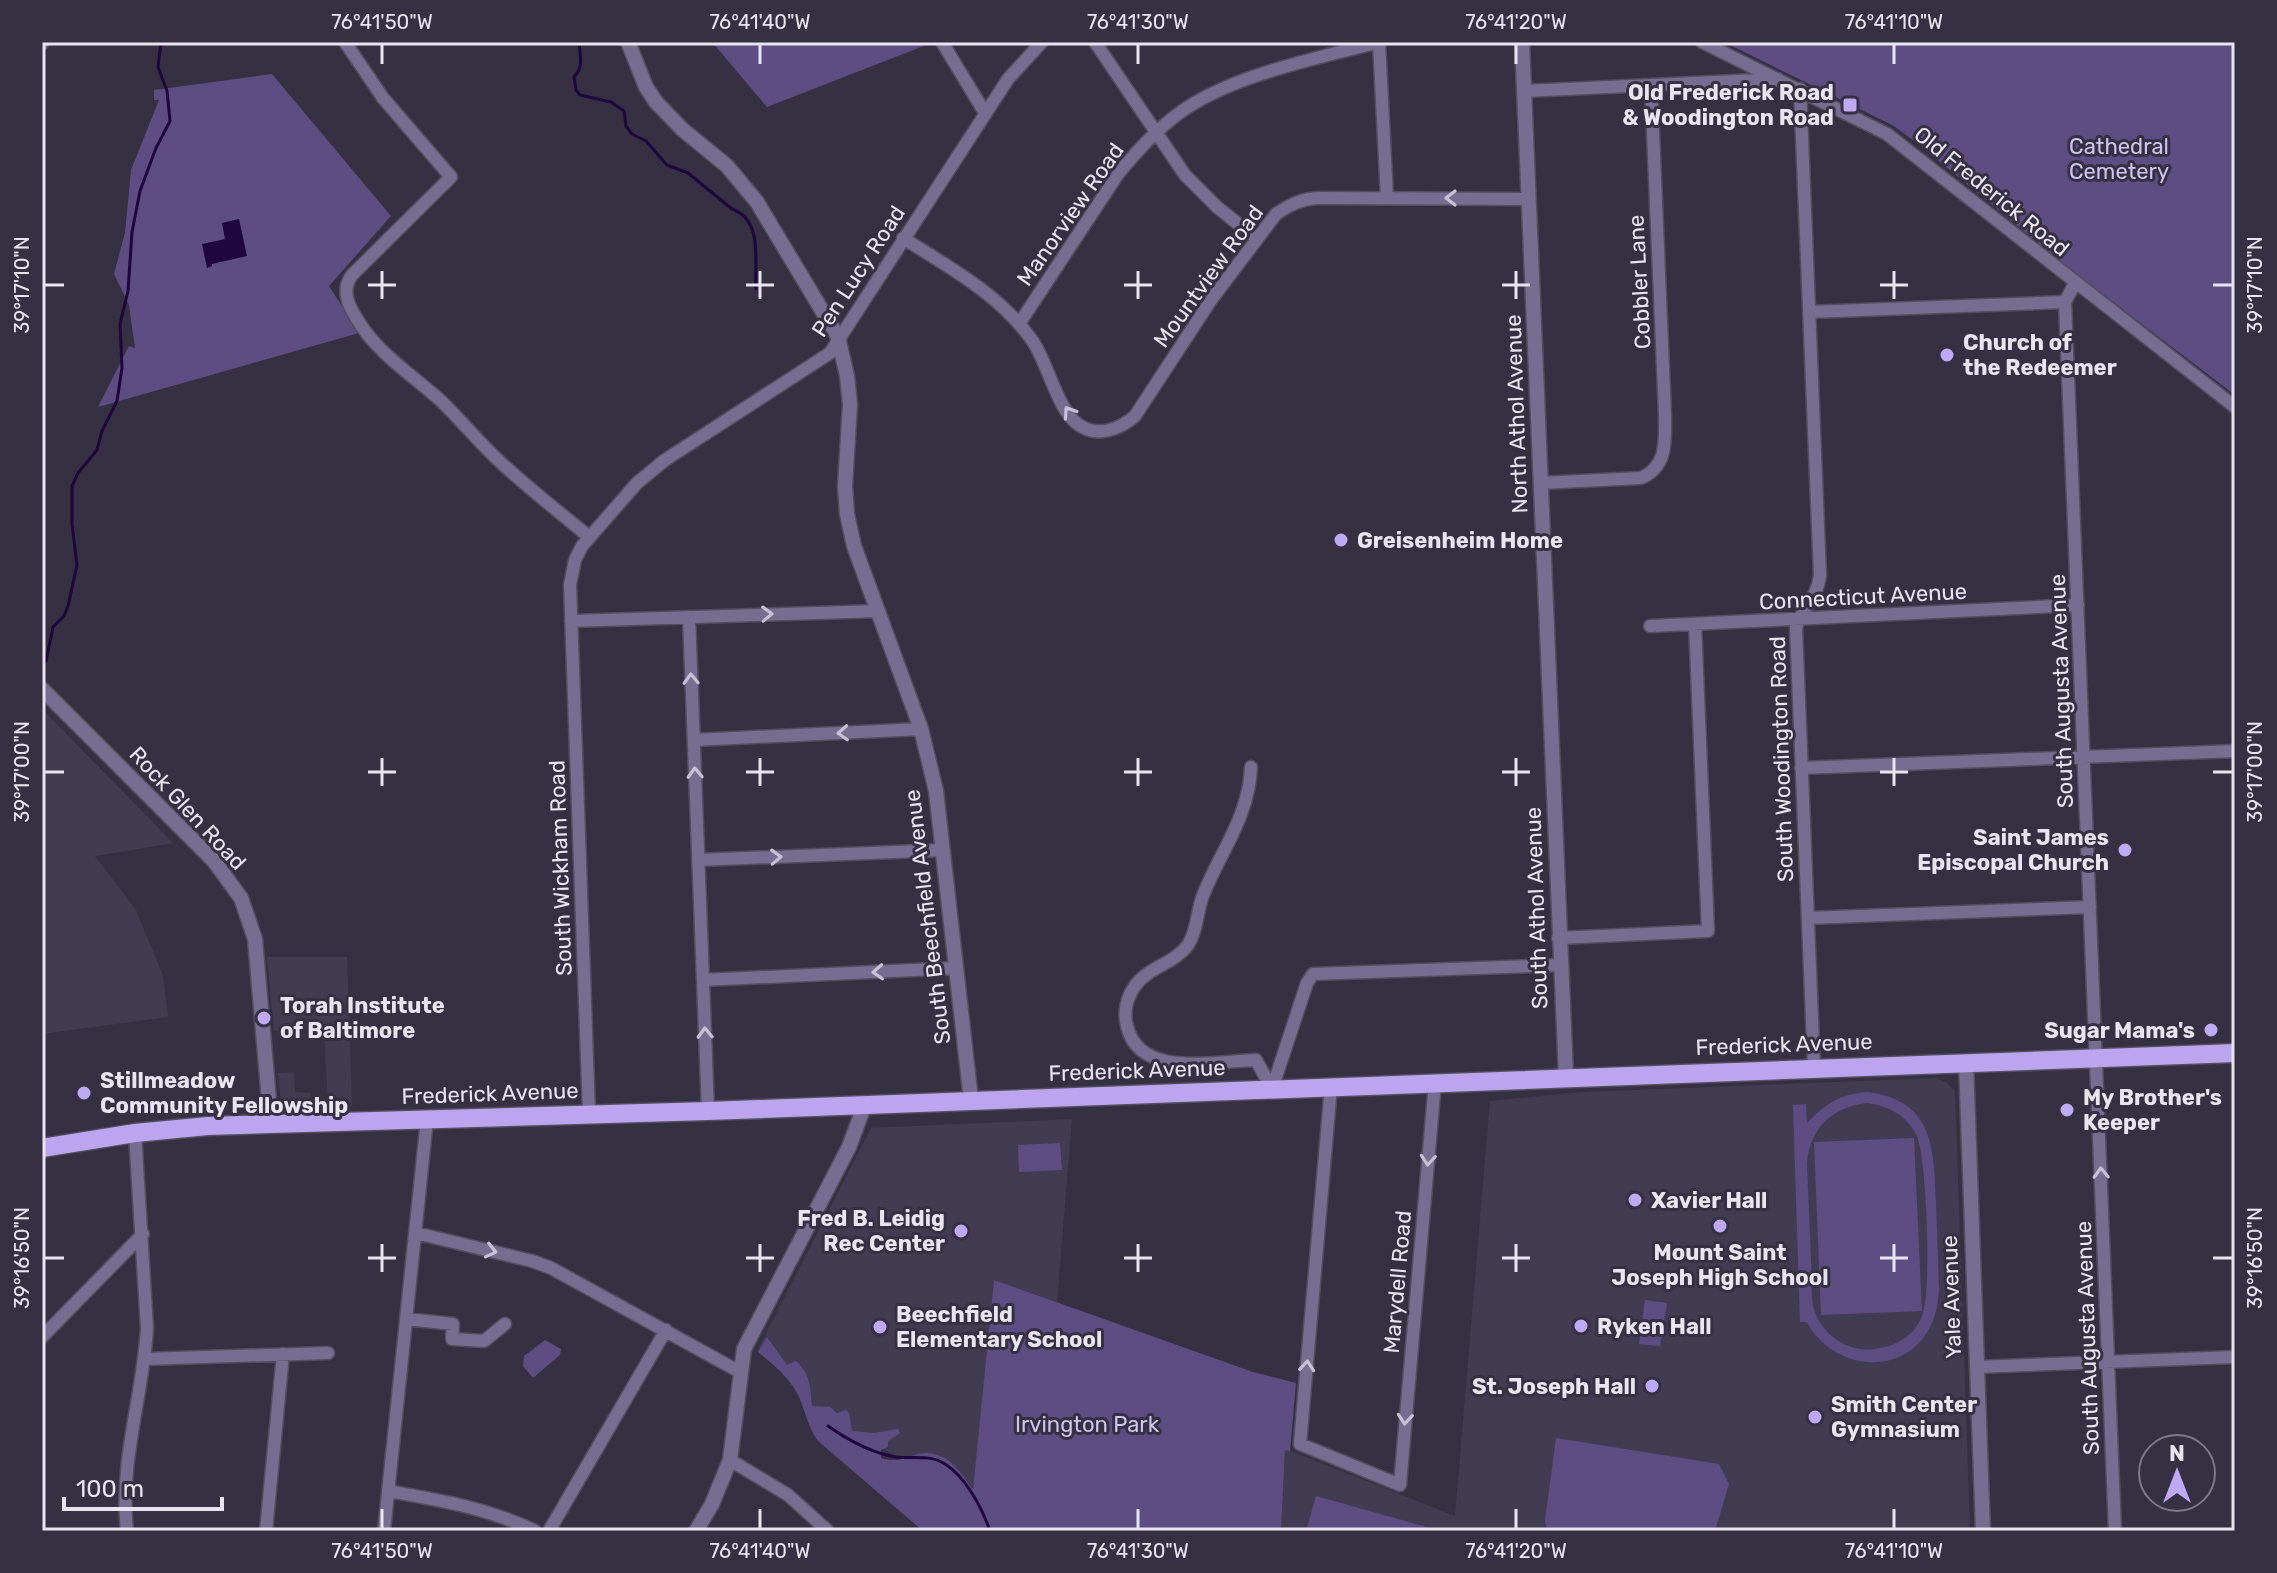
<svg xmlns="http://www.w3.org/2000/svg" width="2277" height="1573" viewBox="0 0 2277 1573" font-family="Rubik,sans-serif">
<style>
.built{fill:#423c53}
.green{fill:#5e4d82;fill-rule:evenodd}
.water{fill:#1f063e}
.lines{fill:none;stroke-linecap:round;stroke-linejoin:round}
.stream{stroke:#1f063e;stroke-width:3}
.minor-casing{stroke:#524e5e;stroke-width:15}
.tertiary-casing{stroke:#524e5e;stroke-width:17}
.primary-casing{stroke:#524e5e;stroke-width:21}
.minor{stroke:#776d91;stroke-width:12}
.tertiary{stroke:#776d91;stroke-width:14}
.primary{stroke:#bba5ee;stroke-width:18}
.oneway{stroke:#c6c1d4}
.ticks{fill:none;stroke:#e8e5f0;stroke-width:3}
.poi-dot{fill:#bfa9f4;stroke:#353142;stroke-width:3}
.labels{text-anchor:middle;stroke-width:6;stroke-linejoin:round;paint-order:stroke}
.poi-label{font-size:22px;font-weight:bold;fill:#e8e5f0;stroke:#353142;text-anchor:start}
.park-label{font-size:22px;fill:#d0c4f0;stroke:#353142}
.street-label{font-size:22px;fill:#e8e5f0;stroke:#353142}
.neatline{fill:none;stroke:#e8e5f0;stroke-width:3}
.ticks-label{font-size:20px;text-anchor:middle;fill:#e8e5f0}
</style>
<rect width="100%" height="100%" fill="#353142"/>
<path class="built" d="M42 709 173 843 95 856 136 910 163 976 168 1017 42 1034Z
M267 957H347L352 1106 328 1107 324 1028H297L274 1031Z
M294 1072 295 1092 310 1093 311 1107 285 1108 281 1104 278 1073Z
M1936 1078 1946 1082 1955 1091 1970 1531H1281L1285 1449 1455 1516 1490 1101 1583 1092Z
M1072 1119 1057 1302 994 1280 971 1515 935 1475 809 1412 792 1374 757 1351 871 1128Z"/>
<path class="green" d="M712 42H934L767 107Z
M1724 42H2235V395L2071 270 1922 147 1894 126Z
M272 74 391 216 329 286 359 333 98 407 129 346 135 348 129 305 114 274 125 233 131 170 159 100H154V90Z
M1867 1092C1933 1100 1934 1147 1936 1202 1937 1231 1938 1260 1939 1289 1938 1306 1935 1322 1924 1337 1893 1378 1830 1366 1807 1322H1800L1793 1105 1806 1104 1807 1123C1825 1104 1840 1094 1867 1092ZM1867 1103C1888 1106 1905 1114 1916 1134 1927 1155 1932 1294 1922 1316 1914 1336 1897 1346 1875 1349 1848 1353 1822 1335 1814 1309 1810 1295 1812 1276 1811 1261 1810 1228 1808 1196 1807 1163 1810 1128 1832 1107 1867 1103Z
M1914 1138 1922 1311 1821 1315 1814 1142Z
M1060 1143 1062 1170 1019 1172 1018 1145Z
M994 1280 1253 1372 1296 1383 1290 1451 1285 1450 1281 1531H923L818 1441C806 1425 805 1405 794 1388 785 1374 771 1363 758 1352L767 1337 787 1365 796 1361C811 1375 810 1387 812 1406L830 1407 837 1413 846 1410 849 1413 852 1431 874 1433 898 1429 900 1433 888 1441V1447L881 1450V1458C897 1463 904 1458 918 1454 945 1448 960 1471 973 1490Z
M1645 1300 1667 1303 1660 1346 1639 1344Z
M545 1340 561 1349 560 1355 533 1378 523 1366 524 1356Z
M1556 1438 1719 1464 1729 1484 1715 1531H1547L1545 1521Z
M1316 1496 1441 1531H1306Z"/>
<path class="water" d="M239 219 247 256 212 264V266L207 268 202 244 225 239 222 223Z"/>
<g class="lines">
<path class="stream" d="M579 42C580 56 584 67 574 77L576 90 580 95 611 102 624 111 626 126 632 134 646 141 667 165 688 173 732 209C764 220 754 263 756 289
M46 661 53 627 64 616 68 606 77 565 72 524V486L78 473 97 450 102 431 117 401 122 368 120 324 128 291 132 232 140 191 156 148 170 121 167 91 158 67 161 42
M828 1426C848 1440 871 1453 896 1457 912 1459 930 1454 945 1464 966 1477 982 1508 990 1531"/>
<g class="minor-casing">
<path id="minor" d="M345 42 383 98 451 177 352 275C341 290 348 305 357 319 376 352 412 375 440 400 459 418 476 439 495 457 524 485 557 510 588 536
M942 42 985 113
M1095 42 1185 175 1217 207 1257 239
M1379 42 1387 198
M1702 42 1887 134 2235 407
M42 44 43 42
M1800 89 1820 575C1817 601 1801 607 1796 628L1814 1068
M1524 91 1778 79
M903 238C950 268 999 294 1032 340 1048 363 1057 410 1079 425 1098 438 1120 429 1135 416L1211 300 1276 214C1291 204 1303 198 1321 198L1529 199
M2075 283 2065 302 2115 1531
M1810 312 2065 302
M1019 324 1118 174C1136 152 1155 131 1178 114 1230 75 1316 59 1379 42
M1540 483 1641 478C1668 466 1665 441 1665 415L1651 85
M689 617 708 1111
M571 621 879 611
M1650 626 2078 605
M694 740 921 729
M1251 767C1249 818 1219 853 1202 898 1197 913 1197 931 1188 945 1174 964 1148 967 1135 986 1127 997 1123 1012 1127 1026 1139 1079 1215 1061 1256 1060L1272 1089
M1801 768 2235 751
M698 860 943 850
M1808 918 2090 907
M1558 938 1708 931 1695 624
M703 980 956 968
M1331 1086 1300 1444 1400 1485 1435 1082
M1272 1089 1307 983 1313 974 1560 965
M589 1114 570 585 575 560 582 546 637 483 665 460 830 353 1008 79 1042 42
M416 1233 532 1261 551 1268 740 1372
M407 1319 453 1324 452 1339 484 1341 505 1324
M42 1337 143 1234
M145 1359 328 1353
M1976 1367 2235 1357
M730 1460 788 1495 828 1531
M388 1491C439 1500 488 1508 535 1531
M127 1531C119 1462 143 1396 147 1328L135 1133
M266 1531 283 1354
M384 1531 427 1119
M549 1531 666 1330"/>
</g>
<g class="tertiary-casing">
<path id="tertiary" d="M628 42 646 87 656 102 682 129 727 166 757 202 838 337 847 376 850 404 845 486 847 514 854 546 921 729 936 791 971 1100
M1522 42 1566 1076
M42 689 214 861 241 898 255 939 271 1124
M1966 1062 1983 1531
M696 1531 712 1504 730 1460 744 1349 849 1147 865 1104"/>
</g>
<g class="primary-casing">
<path id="primary" d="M42 1148 135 1133 208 1126 708 1111 2235 1053"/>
</g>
<use href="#minor" class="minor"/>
<use href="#tertiary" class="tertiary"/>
<use href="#primary" class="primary"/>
</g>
<defs><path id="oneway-chevron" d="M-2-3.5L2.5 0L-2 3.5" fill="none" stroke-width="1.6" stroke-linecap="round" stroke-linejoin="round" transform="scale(2)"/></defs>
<g class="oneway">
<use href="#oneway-chevron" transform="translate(1451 198) rotate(-180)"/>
<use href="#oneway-chevron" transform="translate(1069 412) rotate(-124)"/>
<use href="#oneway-chevron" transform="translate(767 614) rotate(-2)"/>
<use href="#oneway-chevron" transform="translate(691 679) rotate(-92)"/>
<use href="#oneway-chevron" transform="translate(843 733) rotate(177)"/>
<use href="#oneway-chevron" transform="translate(695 773) rotate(-92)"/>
<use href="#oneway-chevron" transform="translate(776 857) rotate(-2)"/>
<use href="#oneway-chevron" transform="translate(878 972) rotate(177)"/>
<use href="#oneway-chevron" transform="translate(705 1033) rotate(-92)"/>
<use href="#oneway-chevron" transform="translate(1428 1160) rotate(95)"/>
<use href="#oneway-chevron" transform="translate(2101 1173) rotate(-92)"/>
<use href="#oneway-chevron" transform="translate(491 1251) rotate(13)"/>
<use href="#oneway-chevron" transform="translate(1307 1366) rotate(-85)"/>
<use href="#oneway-chevron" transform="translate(1405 1419) rotate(95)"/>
</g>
<path class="ticks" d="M382 44V64M760 44V64M1138 44V64M1516 44V64M1894 44V64M382 271V299M760 271V299M1138 271V299M1516 271V299M1894 271V299M44 285H64M368 285H396M746 285H774M1124 285H1152M1502 285H1530M1880 285H1908M2213 285H2233M382 758V786M760 758V786M1138 758V786M1516 758V786M1894 758V786M44 772H64M368 772H396M746 772H774M1124 772H1152M1502 772H1530M1880 772H1908M2213 772H2233M382 1244V1272M760 1244V1272M1138 1244V1272M1516 1244V1272M1894 1244V1272M44 1258H64M368 1258H396M746 1258H774M1124 1258H1152M1502 1258H1530M1880 1258H1908M2213 1258H2233M382 1509V1529M760 1509V1529M1138 1509V1529M1516 1509V1529M1894 1509V1529"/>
<g class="poi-dot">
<rect x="1842" y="97" width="16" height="16" rx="4"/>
<circle cx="1947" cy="355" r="8"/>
<circle cx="1341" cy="540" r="8"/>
<circle cx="2125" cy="850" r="8"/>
<circle cx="264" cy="1018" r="8"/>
<circle cx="2211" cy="1030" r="8"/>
<circle cx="84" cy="1093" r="8"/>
<circle cx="2067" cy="1110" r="8"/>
<circle cx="1635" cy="1200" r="8"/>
<circle cx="1720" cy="1226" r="8"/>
<circle cx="961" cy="1231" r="8"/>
<circle cx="1581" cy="1326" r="8"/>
<circle cx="880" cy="1327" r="8"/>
<circle cx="1652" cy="1386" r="8"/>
<circle cx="1815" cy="1417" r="8"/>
</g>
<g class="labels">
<g class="poi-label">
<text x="1834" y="100" text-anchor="end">Old Frederick Road<tspan x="1834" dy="25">&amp; Woodington Road</tspan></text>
<text x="1963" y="350">Church of<tspan x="1963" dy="25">the Redeemer</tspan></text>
<text x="1357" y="548">Greisenheim Home</text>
<text x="2109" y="845" text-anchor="end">Saint James<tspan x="2109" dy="25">Episcopal Church</tspan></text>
<text x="280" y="1013">Torah Institute<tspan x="280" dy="25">of Baltimore</tspan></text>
<text x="2195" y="1038" text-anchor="end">Sugar Mama's</text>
<text x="100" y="1088">Stillmeadow<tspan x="100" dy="25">Community Fellowship</tspan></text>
<text x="2083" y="1105">My Brother's<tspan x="2083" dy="25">Keeper</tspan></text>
<text x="1651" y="1208">Xavier Hall</text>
<text x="945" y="1226" text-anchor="end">Fred B. Leidig<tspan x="945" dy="25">Rec Center</tspan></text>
<text x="1720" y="1260" text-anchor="middle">Mount Saint<tspan x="1720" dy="25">Joseph High School</tspan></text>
<text x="896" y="1322">Beechfield<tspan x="896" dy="25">Elementary School</tspan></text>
<text x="1597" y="1334">Ryken Hall</text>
<text x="1636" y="1394" text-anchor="end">St. Joseph Hall</text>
<text x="1831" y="1412">Smith Center<tspan x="1831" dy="25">Gymnasium</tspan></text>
</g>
<g class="park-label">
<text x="2119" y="154">Cathedral<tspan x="2119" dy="25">Cemetery</tspan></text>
<text x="1087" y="1432">Irvington Park</text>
</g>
<g class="street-label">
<text transform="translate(1992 191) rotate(39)" y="8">Old Frederick Road</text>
<text transform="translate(1070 214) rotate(-55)" y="8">Manorview Road</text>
<text transform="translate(858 271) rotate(-57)" y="8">Pen Lucy Road</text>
<text transform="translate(1208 276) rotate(-54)" y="8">Mountview Road</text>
<text transform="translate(1639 282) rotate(-93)" y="8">Cobbler Lane</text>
<text transform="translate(1516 414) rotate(-92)" y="8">North Athol Avenue</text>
<text transform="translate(1863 596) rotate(-3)" y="8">Connecticut Avenue</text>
<text transform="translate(2061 691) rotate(-92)" y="8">South Augusta Avenue</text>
<text transform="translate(1781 759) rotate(-92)" y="8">South Woodington Road</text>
<text transform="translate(188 808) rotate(47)" y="8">Rock Glen Road</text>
<text transform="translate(560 868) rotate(-92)" y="8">South Wickham Road</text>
<text transform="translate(1536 908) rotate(-92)" y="8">South Athol Avenue</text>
<text transform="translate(927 917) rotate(-97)" y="8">South Beechfield Avenue</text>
<text transform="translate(1784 1044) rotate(-2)" y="8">Frederick Avenue</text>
<text transform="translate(1137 1070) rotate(-2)" y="8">Frederick Avenue</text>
<text transform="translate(490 1093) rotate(-2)" y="8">Frederick Avenue</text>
<text transform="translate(1397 1282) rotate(-85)" y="8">Marydell Road</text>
<text transform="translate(1951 1297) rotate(-92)" y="8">Yale Avenue</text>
<text transform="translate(2087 1338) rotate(-92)" y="8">South Augusta Avenue</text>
</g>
</g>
<rect width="2277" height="1573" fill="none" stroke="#353142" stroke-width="88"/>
<g transform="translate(2177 1473)"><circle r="38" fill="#353142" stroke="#7d7988" stroke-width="2"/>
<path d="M0-6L14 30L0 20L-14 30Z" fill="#bfa9f4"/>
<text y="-12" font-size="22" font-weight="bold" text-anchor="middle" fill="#e8e5f0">N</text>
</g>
<path d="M64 1497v12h158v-12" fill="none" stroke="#e8e5f0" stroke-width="4"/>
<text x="76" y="1497" font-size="24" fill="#e8e5f0" stroke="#353142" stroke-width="6" paint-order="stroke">100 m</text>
<rect x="44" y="44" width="2189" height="1485" class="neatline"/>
<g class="ticks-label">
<text x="382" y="29">76°41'50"W</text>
<text x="760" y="29">76°41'40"W</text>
<text x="1138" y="29">76°41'30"W</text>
<text x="1516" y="29">76°41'20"W</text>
<text x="1894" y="29">76°41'10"W</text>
<text transform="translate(22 285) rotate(-90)" y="7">39°17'10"N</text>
<text transform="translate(2255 285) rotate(-90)" y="7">39°17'10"N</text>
<text transform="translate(22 772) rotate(-90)" y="7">39°17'00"N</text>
<text transform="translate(2255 772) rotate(-90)" y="7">39°17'00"N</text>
<text transform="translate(22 1258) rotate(-90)" y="7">39°16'50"N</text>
<text transform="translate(2255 1258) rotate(-90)" y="7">39°16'50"N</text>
<text x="382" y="1558">76°41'50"W</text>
<text x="760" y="1558">76°41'40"W</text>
<text x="1138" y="1558">76°41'30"W</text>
<text x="1516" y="1558">76°41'20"W</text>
<text x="1894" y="1558">76°41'10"W</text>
</g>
</svg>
